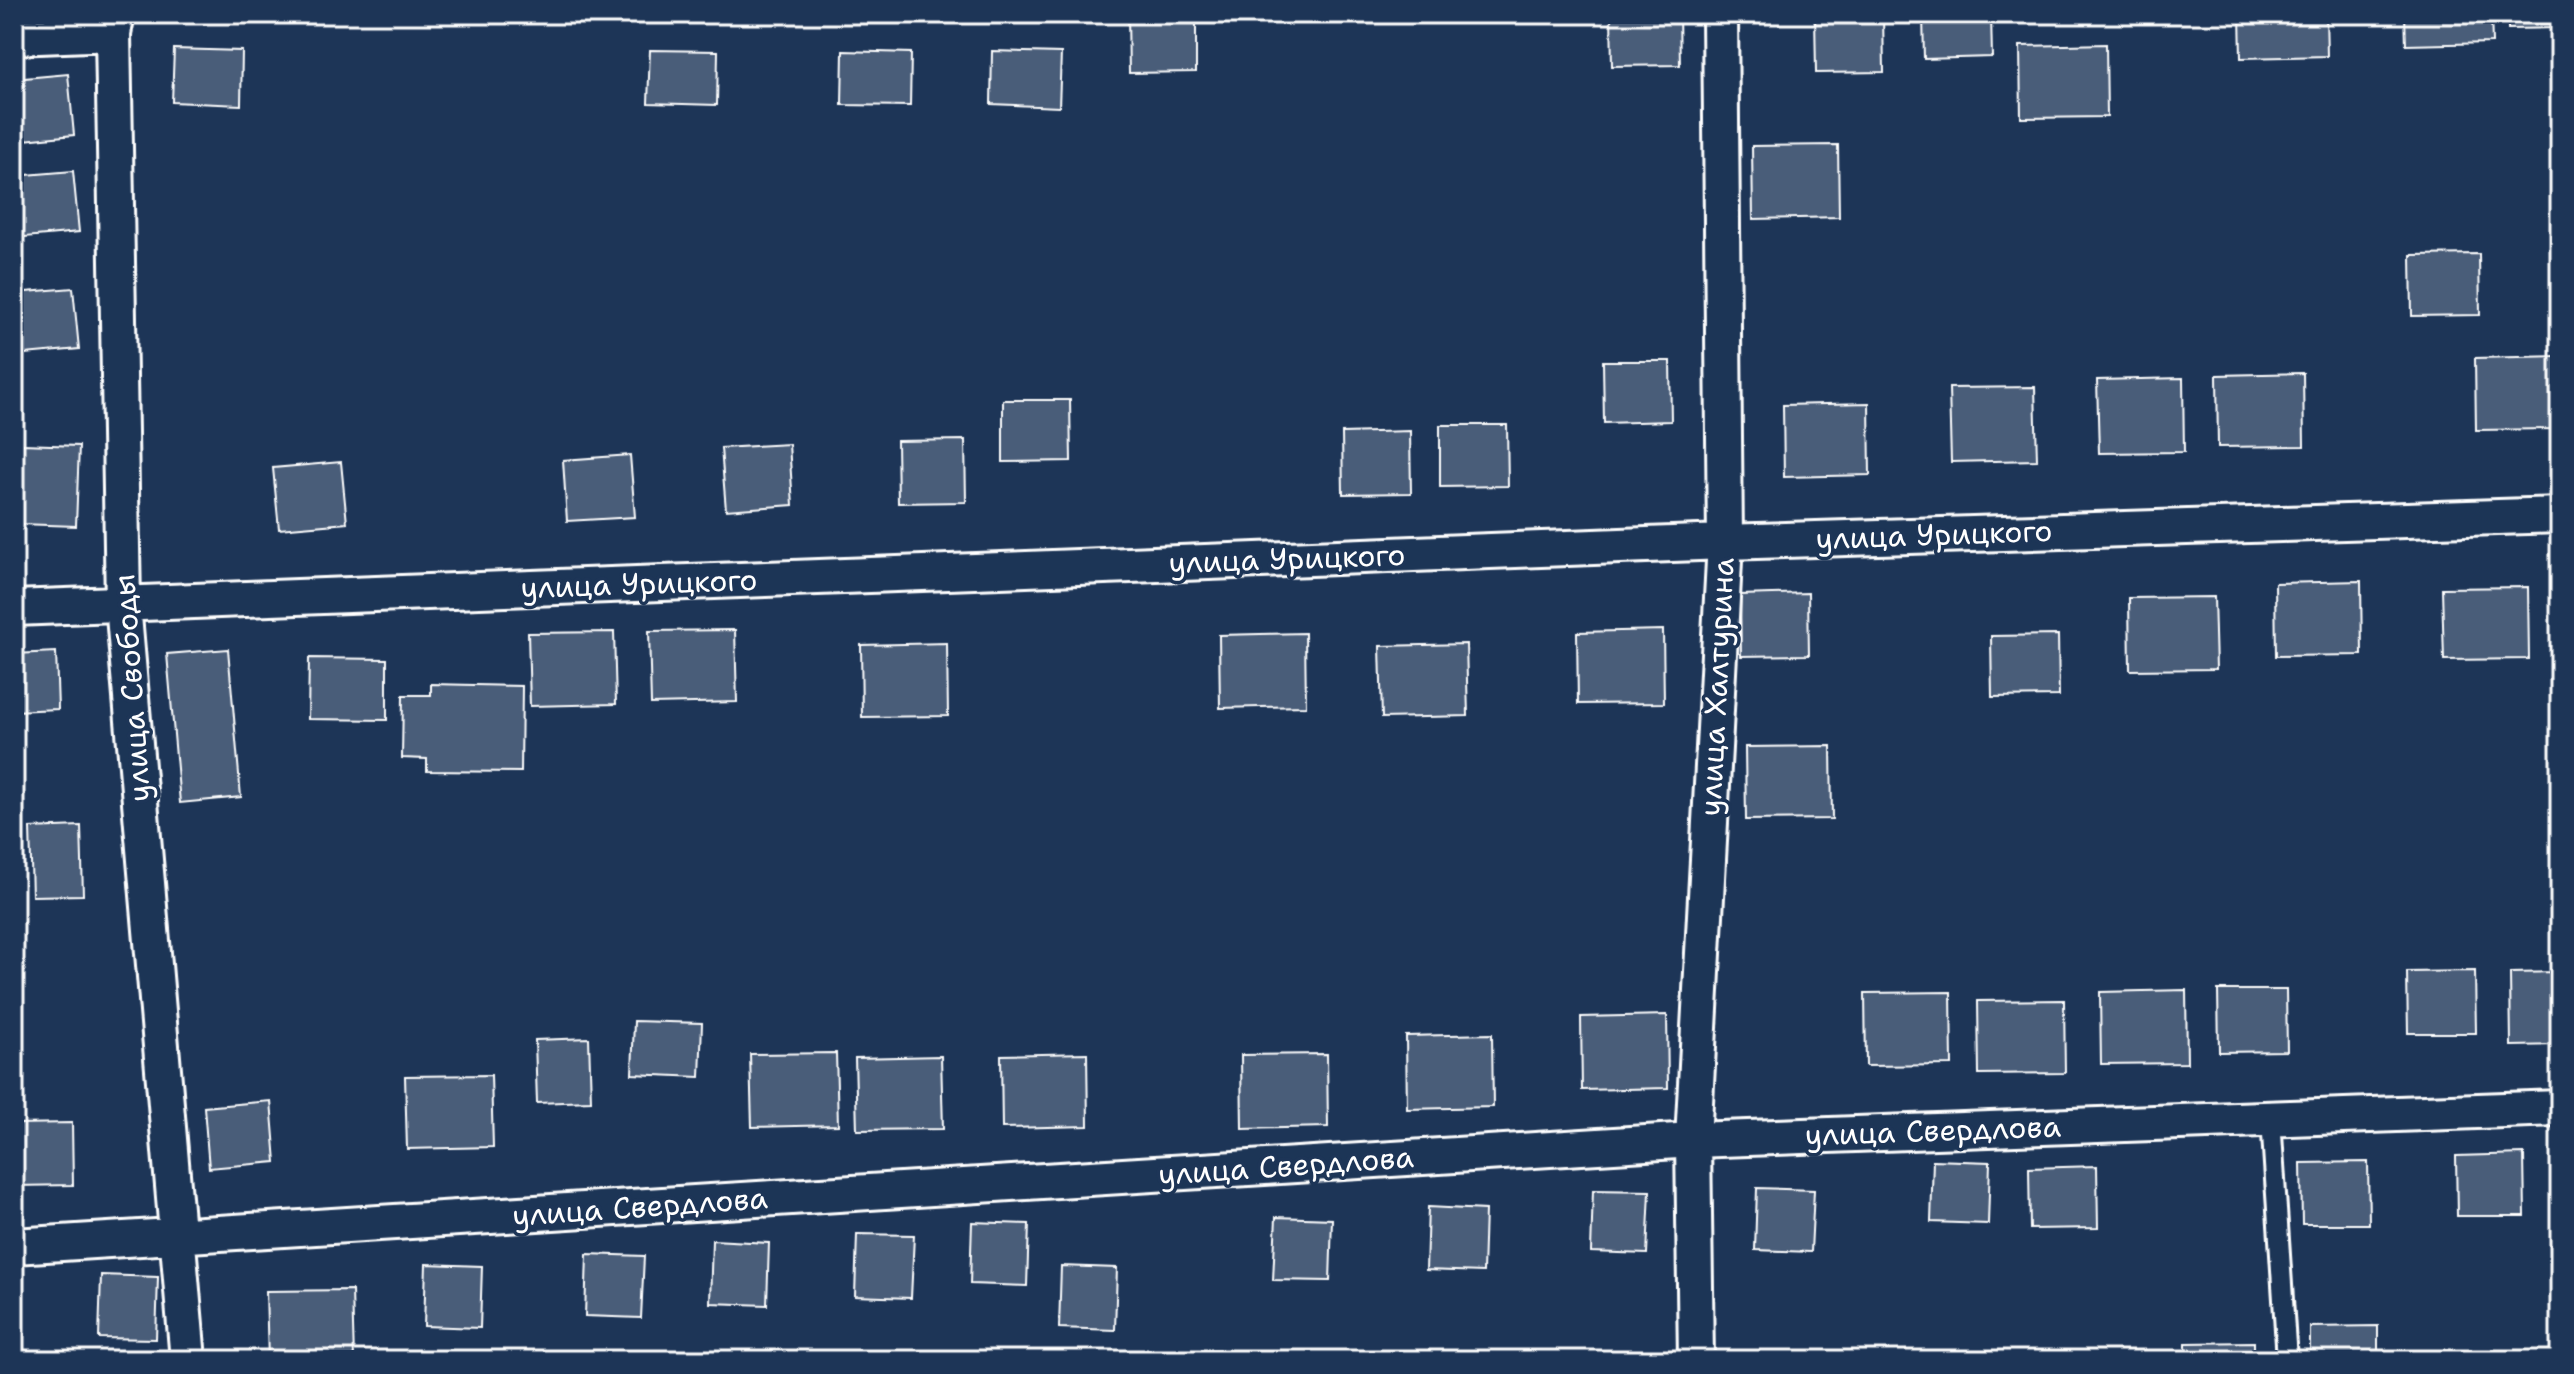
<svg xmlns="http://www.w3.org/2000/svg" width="2574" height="1374" viewBox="0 0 2574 1374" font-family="'Shantell Sans',sans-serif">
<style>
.building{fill:#4a5d79;stroke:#fff;stroke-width:2}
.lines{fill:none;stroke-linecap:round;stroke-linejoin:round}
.lane-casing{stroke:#fff;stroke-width:24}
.street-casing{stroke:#fff;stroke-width:40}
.lane{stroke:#1d3557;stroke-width:18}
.street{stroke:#1d3557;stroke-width:34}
.labels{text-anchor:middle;stroke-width:7;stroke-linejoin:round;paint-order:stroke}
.street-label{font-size:30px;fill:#fff;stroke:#1d3557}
</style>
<rect width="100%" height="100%" fill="#1d3557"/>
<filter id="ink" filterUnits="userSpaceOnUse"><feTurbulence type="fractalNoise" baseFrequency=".0125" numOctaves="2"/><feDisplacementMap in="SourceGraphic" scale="16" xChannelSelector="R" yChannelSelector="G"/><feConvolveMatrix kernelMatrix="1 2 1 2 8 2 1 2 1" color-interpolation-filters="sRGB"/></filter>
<g filter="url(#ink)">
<path class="building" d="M1128 14H1196V72L1129 73Z
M1611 14H1679L1680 65 1612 66Z
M1815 14H1883L1884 72 1816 73Z
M1923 14H1991L1992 57 1924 59Z
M2240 14H2326L2327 56 2241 58Z
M2405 14H2491L2492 43 2406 45Z
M2508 14H2560V28L2508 29Z
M2106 44 2107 117 2021 118 2020 46Z
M174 49 242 51 241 105 172 102Z
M650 50 718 51 717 105 648 103Z
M843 51 911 53 910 106 842 105Z
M992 51 1061 53 1059 107 991 104Z
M68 74 74 135 14 141V79Z
M1838 145 1839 217 1753 219 1752 146Z
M73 171 79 232 14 238V176Z
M2479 254 2480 315 2412 316 2411 255Z
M73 288 79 349 14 355V293Z
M2560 356V429L2476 430 2475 358Z
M1603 361H1670L1671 421 1604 423Z
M2303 373 2304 446 2218 447 2217 375Z
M2183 378 2184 452 2099 453 2097 380Z
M2035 387 2037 460 1951 462 1949 388Z
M1003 400H1070L1071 461 1003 462Z
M1869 403 1870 475 1784 477 1783 405Z
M1440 425H1507L1508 486 1440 487Z
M1410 431 1411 493 1343 494 1342 433Z
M965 440 966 502 898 503 897 441Z
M22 444 79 446 76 526 20 524Z
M789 444 793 505 726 510 721 448Z
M630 455 635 517 567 521 563 460Z
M341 462 347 523 279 529 273 468Z
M2361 581 2362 655 2276 656 2275 583Z
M2528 587 2529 659 2444 660 2442 588Z
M1808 593 1809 655 1741 656 1740 595Z
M2214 597 2216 669 2130 670 2129 598Z
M735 630 737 702 651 704 649 631Z
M1663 630 1664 703 1578 704 1577 632Z
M614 632 616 704 530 706 528 633Z
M1305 633 1306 706 1220 708 1219 635Z
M2058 635 2059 696 1992 697 1991 636Z
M947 643 948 716 862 717 861 645Z
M1466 644 1468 716 1382 718 1380 646Z
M228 649 241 797 180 803 167 654Z
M56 652 58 709 14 711V654Z
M309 658 387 659V720L308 719Z
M431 684 522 686 521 772 427 771V759L402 758 403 695H431Z
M1831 746 1832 819 1746 820 1745 747Z
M81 826 83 895 32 896 30 828Z
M2475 971 2476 1033H2408L2407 972Z
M2560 972V1045L2511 1046 2510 973Z
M2186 990 2187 1063 2101 1064 2100 992Z
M2218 990H2286L2287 1051 2219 1052Z
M1951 992 1952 1065 1866 1066 1865 993Z
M2064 1000 2065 1073 1979 1074 1978 1001Z
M1667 1015 1668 1088 1582 1090 1581 1017Z
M634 1021 702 1023 700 1077 632 1074Z
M1492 1034 1493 1107 1407 1109 1406 1036Z
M589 1038 591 1101 537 1103 535 1040Z
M836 1053 838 1125 752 1127 750 1054Z
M1087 1053 1088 1126 1002 1128 1001 1055Z
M1327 1054 1328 1127 1242 1129 1241 1055Z
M941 1056 943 1129 857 1130 855 1058Z
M491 1075 493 1147 407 1149 405 1076Z
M271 1101 276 1162 209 1168 204 1107Z
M72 1123 73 1185 14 1186V1124Z
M2524 1154 2525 1216H2457L2456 1156Z
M1933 1160 1990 1162 1988 1224 1931 1222Z
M2368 1162 2369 1224H2302L2301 1163Z
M2097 1166 2098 1228 2030 1229 2029 1168Z
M1757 1188 1814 1190 1811 1252 1755 1250Z
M1593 1190 1650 1191 1647 1254 1591 1252Z
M1428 1207 1485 1210 1483 1272 1426 1270Z
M1276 1217 1332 1219 1330 1281 1273 1280Z
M972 1222 1029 1224 1027 1286 970 1284Z
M857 1234 914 1235 911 1298 855 1296Z
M712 1240 769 1243 767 1305 710 1303Z
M587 1254 644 1256 641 1318 585 1316Z
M426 1264 482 1266 480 1328 424 1326Z
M1061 1266 1117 1268 1115 1330 1059 1328Z
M101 1275 158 1277 156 1339 99 1338Z
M352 1290 354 1360H268L266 1291Z
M2378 1326V1360H2310V1327Z
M2254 1342V1360H2186V1343Z"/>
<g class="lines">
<g class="lane-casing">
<path id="lane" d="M2271 1119 2287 1360"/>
</g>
<g class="street-casing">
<path id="street" d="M117 14 113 33 123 604 188 1360
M14 37 113 33
M14 608 1725 542 2560 515
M14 1246 1693 1140 2560 1108
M1696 1360 1693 1140 1725 542 1720 14"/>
</g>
<use href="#lane" class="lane"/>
<use href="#street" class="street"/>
</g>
</g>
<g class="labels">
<g class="street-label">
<text transform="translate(1934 535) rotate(-2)" y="10">улица Урицкого</text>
<text transform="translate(1287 559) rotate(-2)" y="10">улица Урицкого</text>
<text transform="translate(639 584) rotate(-2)" y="10">улица Урицкого</text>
<text transform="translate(1717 687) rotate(-87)" y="10">улица Халтурина</text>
<text transform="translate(132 688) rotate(-94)" y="10">улица Свободы</text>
<text transform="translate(1933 1131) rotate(-2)" y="10">улица Свердлова</text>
<text transform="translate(1286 1166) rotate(-4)" y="10">улица Свердлова</text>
<text transform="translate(640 1207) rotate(-4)" y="10">улица Свердлова</text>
</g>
</g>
<rect width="2574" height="1374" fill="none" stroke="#1d3557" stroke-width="48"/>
<rect x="24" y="24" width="2526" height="1326" fill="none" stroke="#fff" stroke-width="3" filter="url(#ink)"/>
</svg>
